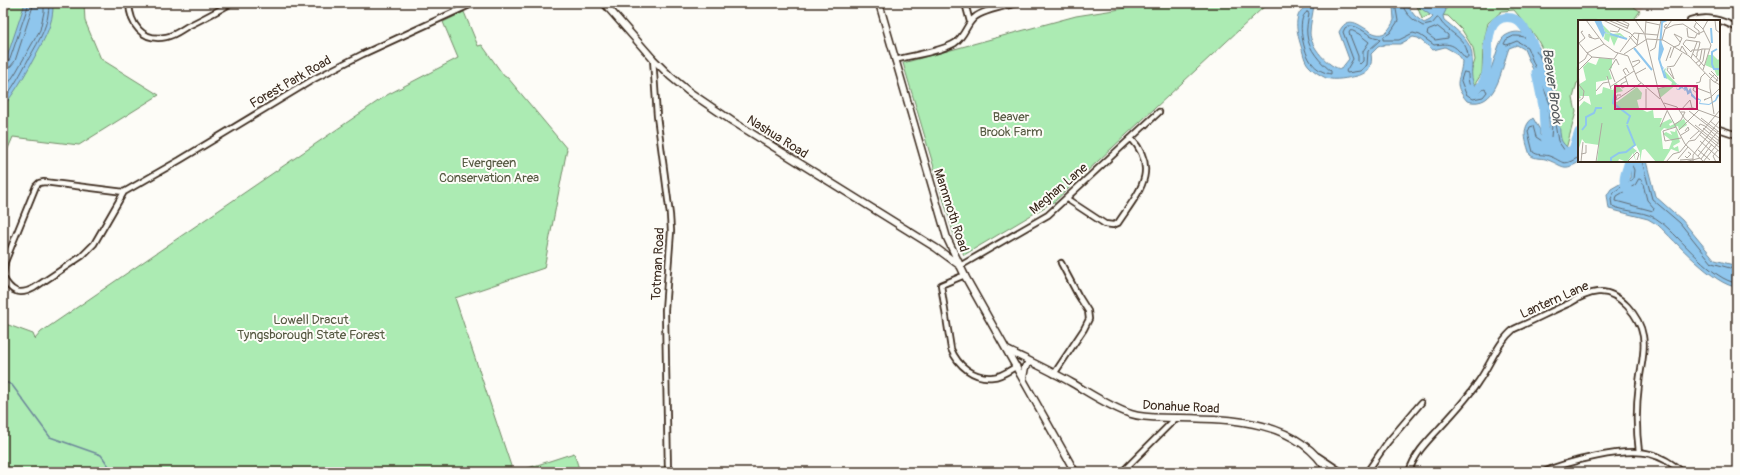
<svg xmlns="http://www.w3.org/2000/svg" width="1740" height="475" viewBox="0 0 1740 475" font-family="Pangolin,sans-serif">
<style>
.built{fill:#fae9e0}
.green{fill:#acebb3;stroke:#748a68}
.water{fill:#8fc6ed;stroke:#6d889a}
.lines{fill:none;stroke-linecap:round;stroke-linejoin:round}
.shore{stroke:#5d6871;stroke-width:1}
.stream{stroke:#6d889a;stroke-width:1.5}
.river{stroke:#8fc6ed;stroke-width:9}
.minor-casing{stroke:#3b2a1e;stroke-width:8}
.secondary-casing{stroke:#3b2a1e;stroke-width:9}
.minor{stroke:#fdfcf7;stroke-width:4.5}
.secondary{stroke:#fdfcf7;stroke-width:6}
.labels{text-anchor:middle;stroke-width:4;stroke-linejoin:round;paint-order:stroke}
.street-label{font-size:13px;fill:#3b2a1e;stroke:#fdfcf7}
.park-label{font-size:13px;fill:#575a43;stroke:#fdfcf7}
.water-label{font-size:14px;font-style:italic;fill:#54595c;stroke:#fdfcf7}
.inset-river{fill:none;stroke:#8fc6ed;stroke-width:2}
.inset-road{fill:none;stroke:#afa8a0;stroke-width:1}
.view{fill:#c2185b;fill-opacity:0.15;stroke:#c2185b;stroke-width:2}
.inset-edge{fill:none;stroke:#3b2a1e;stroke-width:2}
</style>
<rect width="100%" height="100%" fill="#fdfcf7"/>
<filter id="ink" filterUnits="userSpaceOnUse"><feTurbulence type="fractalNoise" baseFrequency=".025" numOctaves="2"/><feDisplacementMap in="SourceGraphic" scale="8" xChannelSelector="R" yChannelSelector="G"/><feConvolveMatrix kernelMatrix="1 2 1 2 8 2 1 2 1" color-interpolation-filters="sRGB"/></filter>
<g filter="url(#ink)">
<path class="built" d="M1626 3H1647L1640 11Z"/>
<path class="green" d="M3 3H84L85 21 101 59 159 95 79 145 13 137 3 160Z
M1186 3H1268L1055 201 964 255 954 235 903 63 1076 16 1133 7Z
M1416 3H1628L1640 11 1633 21H1579V82L1577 83 1573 98 1576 112 1566 149 1559 152 1547 76V58L1536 37 1514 10 1502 11 1488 23 1483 46 1482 73 1475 84H1471L1469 79 1475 60 1473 48 1462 30 1448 16 1432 14 1422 19Z
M464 12 478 46 482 45 504 76 508 78 567 149 544 268 455 298 513 472H3V323L33 334 35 339 41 332 387 95 458 58 443 22Z
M574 453 580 472H516Z"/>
<path class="water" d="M25 3H53C54 25 43 41 33 60 24 77 15 92 3 107V63L7 57Z
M1390 3H1405L1415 16 1424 23 1430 20 1433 17 1419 7V3H1436L1444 5 1446 10 1443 16 1444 20C1454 28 1464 35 1470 47 1476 61 1466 79 1478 89 1494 77 1496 41 1505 36 1516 29 1526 32 1534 41 1550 60 1556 88 1559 112 1560 120 1559 131 1561 139 1562 143 1566 146 1569 149L1573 148 1579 141V161H1581C1563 172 1564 166 1548 160 1542 157 1536 160 1530 155 1526 142 1520 128 1533 118L1540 130V135L1545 139C1559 120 1532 69 1524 49L1517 45 1509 48C1501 69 1497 110 1467 101 1451 82 1461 81 1462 61L1456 53 1445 47 1433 50 1418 38 1413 37 1400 44H1386L1378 47 1371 54C1373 65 1369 73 1357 76 1348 78 1335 81 1326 78 1320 75 1313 71 1309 66 1304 61 1303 52 1301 46 1296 30 1291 8 1314 4 1313 14 1310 24 1310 33 1310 46 1329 68 1341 69L1349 59 1339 32C1355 0 1377 60 1394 20L1393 6Z
M1625 161H1646L1655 196 1682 220 1715 260 1737 266V287C1715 286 1675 241 1658 225L1648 219 1609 209 1607 195 1611 189 1630 178V171Z"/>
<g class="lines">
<path class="shore" d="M1395 3 1398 21 1390 33 1383 37V40H1399L1413 33 1420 35 1434 45C1451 43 1454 44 1465 58H1468C1468 36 1445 33 1439 18H1437L1432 24 1423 26C1414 21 1404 13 1402 3
M1307 12 1309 13C1308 20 1306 29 1307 35 1308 49 1321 63 1331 71V74C1324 73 1316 69 1312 63 1304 55 1295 18 1307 12Z
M1349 26C1361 25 1367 37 1379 38L1380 40 1368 51 1367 65 1360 71 1347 73 1346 71 1353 59 1343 32 1345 28Z
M1438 27 1448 35V38L1435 40 1427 34 1428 31Z
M1353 31 1359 34 1369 42 1363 51V61L1360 64 1358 62V56L1349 33 1350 31Z
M1514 36C1518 36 1523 36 1526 38 1539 48 1557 90 1553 105L1550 104 1527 47 1517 41 1507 45 1504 44 1506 40Z
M3 64 7 63 10 59 29 3
M3 69 10 67 15 61 34 3
M1464 72 1468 73C1468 82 1469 91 1479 93L1484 89 1486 90 1487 92 1483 97 1473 99 1466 94 1461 81Z
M3 92 16 72 40 30 44 12V3
M3 100C14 87 21 73 29 58 40 39 49 25 49 3
M1579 147 1573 152 1565 151 1558 141 1555 124 1552 125 1551 137 1545 143 1536 137 1533 126 1530 127 1528 132 1533 152C1538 156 1543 154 1549 156 1564 161 1561 168 1579 157
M1630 161 1634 170 1633 179 1614 192 1611 199 1612 206C1628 213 1647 210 1661 222 1681 238 1713 281 1737 283
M1642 161 1652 199 1680 223 1712 263 1737 270
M1639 179 1642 180 1647 200 1654 208 1653 211 1616 201 1617 196 1635 185Z"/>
<path class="stream" d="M3 381 12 385 50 437 101 455 113 472"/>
<path class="river" d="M1536 72 1543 106 1544 127 1547 150
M1470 89 1474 92C1480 88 1484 82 1486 74 1490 60 1481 12 1512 18 1522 20 1530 37 1534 46
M1565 154 1573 149 1579 132
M1629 161C1627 171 1619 182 1629 191"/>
<g class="minor-casing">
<path id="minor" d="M129 3C130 24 142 42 166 37 174 36 181 30 188 26 203 19 217 11 232 3
M965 3 970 22
M1690 21C1707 15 1722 20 1737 28
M653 59 657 116 670 215 671 231 665 310 668 472
M895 60C913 55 940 52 955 43 965 36 966 25 974 18 982 10 1006 6 1018 3
M1719 129 1737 135
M1067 199 1105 224 1113 225 1118 223C1137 194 1161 171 1131 138
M960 266 1048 215 1159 112
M3 275 5 262 36 186 39 183 44 182 124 192
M965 275 941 285 951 349C958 366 974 379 993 377 1001 377 1010 370 1017 366
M3 277C11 292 19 296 34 288L82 256 94 244 124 192 180 160 314 79 363 54 474 3
M1054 374 1084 329 1089 319 1088 311 1078 295 1061 263
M1318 456 1342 472
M1122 472 1176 418
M1367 472 1387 443 1421 403
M1409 472C1415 451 1433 436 1447 420 1458 408 1469 396 1478 382 1491 364 1497 343 1514 329 1533 321 1551 311 1570 303 1578 298 1588 293 1598 292 1619 290 1640 317 1643 336 1646 351 1640 369 1639 384 1636 407 1636 429 1639 452
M1544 472C1568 461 1625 447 1650 454 1663 457 1673 465 1683 472"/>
</g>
<g class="secondary-casing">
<path id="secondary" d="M604 3 653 59 670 76 688 91 732 121 936 248 959 265
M879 3 947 238 966 278 1075 472
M1007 350C1029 361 1051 371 1072 383 1091 394 1110 407 1131 414 1146 419 1163 417 1179 418 1232 419 1298 420 1328 472
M1023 378 1025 367 1030 362"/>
</g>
<use href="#minor" class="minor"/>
<use href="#secondary" class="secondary"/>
</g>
</g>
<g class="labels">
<g class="street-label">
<text transform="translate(290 81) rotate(-30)" y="5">Forest Park Road</text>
<text transform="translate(778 136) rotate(32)" y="5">Nashua Road</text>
<text transform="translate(1058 188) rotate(-40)" y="5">Meghan Lane</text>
<text transform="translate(952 210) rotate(72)" y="5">Mammoth Road</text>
<text transform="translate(657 264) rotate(-87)" y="5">Totman Road</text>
<text transform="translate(1554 299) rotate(-24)" y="5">Lantern Lane</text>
<text transform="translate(1181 406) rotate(3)" y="5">Donahue Road</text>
</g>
<g class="park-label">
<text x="1011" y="121">Beaver<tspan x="1011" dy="15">Brook Farm</tspan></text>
<text x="489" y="167">Evergreen<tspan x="489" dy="15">Conservation Area</tspan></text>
<text x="311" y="324">Lowell Dracut<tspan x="311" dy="15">Tyngsborough State Forest</tspan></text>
</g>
<g class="water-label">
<text transform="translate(1553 86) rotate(82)" y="5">Beaver Brook</text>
</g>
</g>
<g transform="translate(1578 20)">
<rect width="142" height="142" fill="#fdfcf7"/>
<path d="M24 4 34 14 42 13 49 19 41 15 36 26 32 16 31 22 26 19 27 13 32 14 27 12ZM130 35H135L140 40 142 38V55L139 56 136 49 127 45ZM21 38 34 39V48L31 50 34 59 30 60 28 56 29 60 18 62V75L24 73 25 67 35 70 38 63 45 71 38 73 35 80 39 82 59 67 64 73 63 79 59 80 61 88 69 92 75 90 76 98H84L82 104 92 99 95 102 91 104 92 106 106 99 109 105 101 110 100 106 90 109 86 108 83 111 85 129H91L94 121 85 114 88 112 94 115 92 111 97 112 98 108 102 122 95 126 96 128 100 126 101 132 93 129 85 142H78L67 129 64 130 62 142V133L58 125 54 127 59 131 56 133 58 142 55 133 49 142 41 139 40 142H19L21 125 7 123 4 119 0 131V88L6 81 13 85 11 76H2L3 78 0 79V65L8 60 5 47 10 42 18 45ZM89 47 87 51 99 64 82 78 80 69 93 66 94 62 87 57 86 50Z" fill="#acebb3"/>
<path d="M16 0H23L27 12 32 14 27 13 25 18ZM82 18 86 29 81 43 86 48 89 59 105 67 106 70 108 68H109L111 73 112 71 118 78H120L123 80 122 83 131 84 137 80 139 75 142 74 138 81 131 85 121 84 122 80H118L113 76V72L111 74H109V69L107 71 104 68 101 70H99L98 67 100 70 102 66 87 58 86 49 81 43Z" fill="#8fc6ed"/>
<path class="inset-river" d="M133 8 134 23M32 14 49 19M56 28 74 50M139 29 134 32V44L136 49H142V52M87 58 81 39 84 2 89 0M106 69 108 67 110 73 112 70 113 73M37 72 35 83 52 96 49 104M4 110 8 105V97L16 93 18 88H24M33 142V138L41 133 48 132 57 125 49 105"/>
<path class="inset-road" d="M8 0 26 24M25 0 52 13 60 21M30 0 49 8M36 0 50 6M43 0 51 4 49 9M57 0 66 13M68 0 67 15 82 77 107 124 126 142M116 0 125 9M137 0 138 10 142 13M68 2 82 5M118 3 116 7 121 11V15M89 5 88 4 86 7 88 8 94 0M109 8 110 17 117 18 119 14M32 11 40 12 42 8M51 16 59 25M14 18 11 14V17L17 19 21 18M79 19 83 0M84 20 87 9 96 5 105 4 120 14 126 11M0 22 9 33 26 24 37 32 50 36 60 60 82 79M1 23 7 18 3 12 5 11M59 25 61 13M72 31 77 28 79 20M102 31 104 26 109 34M42 32 56 13 80 15M9 33 14 37 36 39 40 33M46 34 69 19 85 20 111 36 135 61 142 65M115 34 126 46M118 37 119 36V33L120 31V29L121 27 122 22 108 20 105 24 113 32 114 30H121L124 29H131M92 38 96 27 101 25 104 18 96 14 102 22M113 38 119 22M88 41 93 27M54 42 61 40 62 42 55 47M118 43 122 40 124 29M0 44 7 39 10 33M121 46 125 41 127 29M89 47 96 46 104 33M90 48 89 50 96 59 92 48M32 49 37 62M31 50 38 39 41 45M125 50 133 25 125 9 130 0M0 51 14 37M133 51 140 58 137 63M131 53 140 61M57 54 68 48M48 55 45 50 48 48 51 53M29 56 33 69M47 56 50 65 44 68 43 64 49 61M118 63 122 62 123 57 127 53M32 67 56 51M68 69V88M79 69 91 66M18 71 25 63 31 62M119 73 115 70 116 67 132 73M43 75H39L38 80 63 63M128 79 126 80 133 77 142 68M0 82 5 78 6 71 1 65 0 51M86 83 99 87 107 99 142 128M101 89 115 88 142 98M103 90 112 80 114 88M111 91 142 115M136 94 132 68V59L136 55M123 98 141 112M132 101 142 109M96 105 103 100 107 92H103M117 105 142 125M121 106 122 104 127 106 141 118M82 107 89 91M98 107 85 111 87 121 103 118M125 108 141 121M101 110 121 90M121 114 142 132M103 115 111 110 110 107 107 111M112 119 121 111M122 121 142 139M120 130 132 140M3 134 8 133V125M107 136 109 138 113 134 110 132M120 136 140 111M100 139 110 127M123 139 134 124M102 140 115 139M3 142 5 122M18 142 24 103M49 142 59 132 61 134 59 140M88 142 95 134 102 132 111 121 117 120 142 90M107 142 122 138M115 142V135L142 100M125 142 140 123 142 113M138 142 135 136 140 130"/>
<path class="view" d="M37 66H119V89H37Z"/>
<rect width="142" height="142" class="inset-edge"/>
</g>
<rect width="1740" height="475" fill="none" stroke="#fdfcf7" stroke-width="16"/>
<rect x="8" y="8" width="1724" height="459" fill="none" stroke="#3b2a1e" stroke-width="1.5" filter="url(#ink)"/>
</svg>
